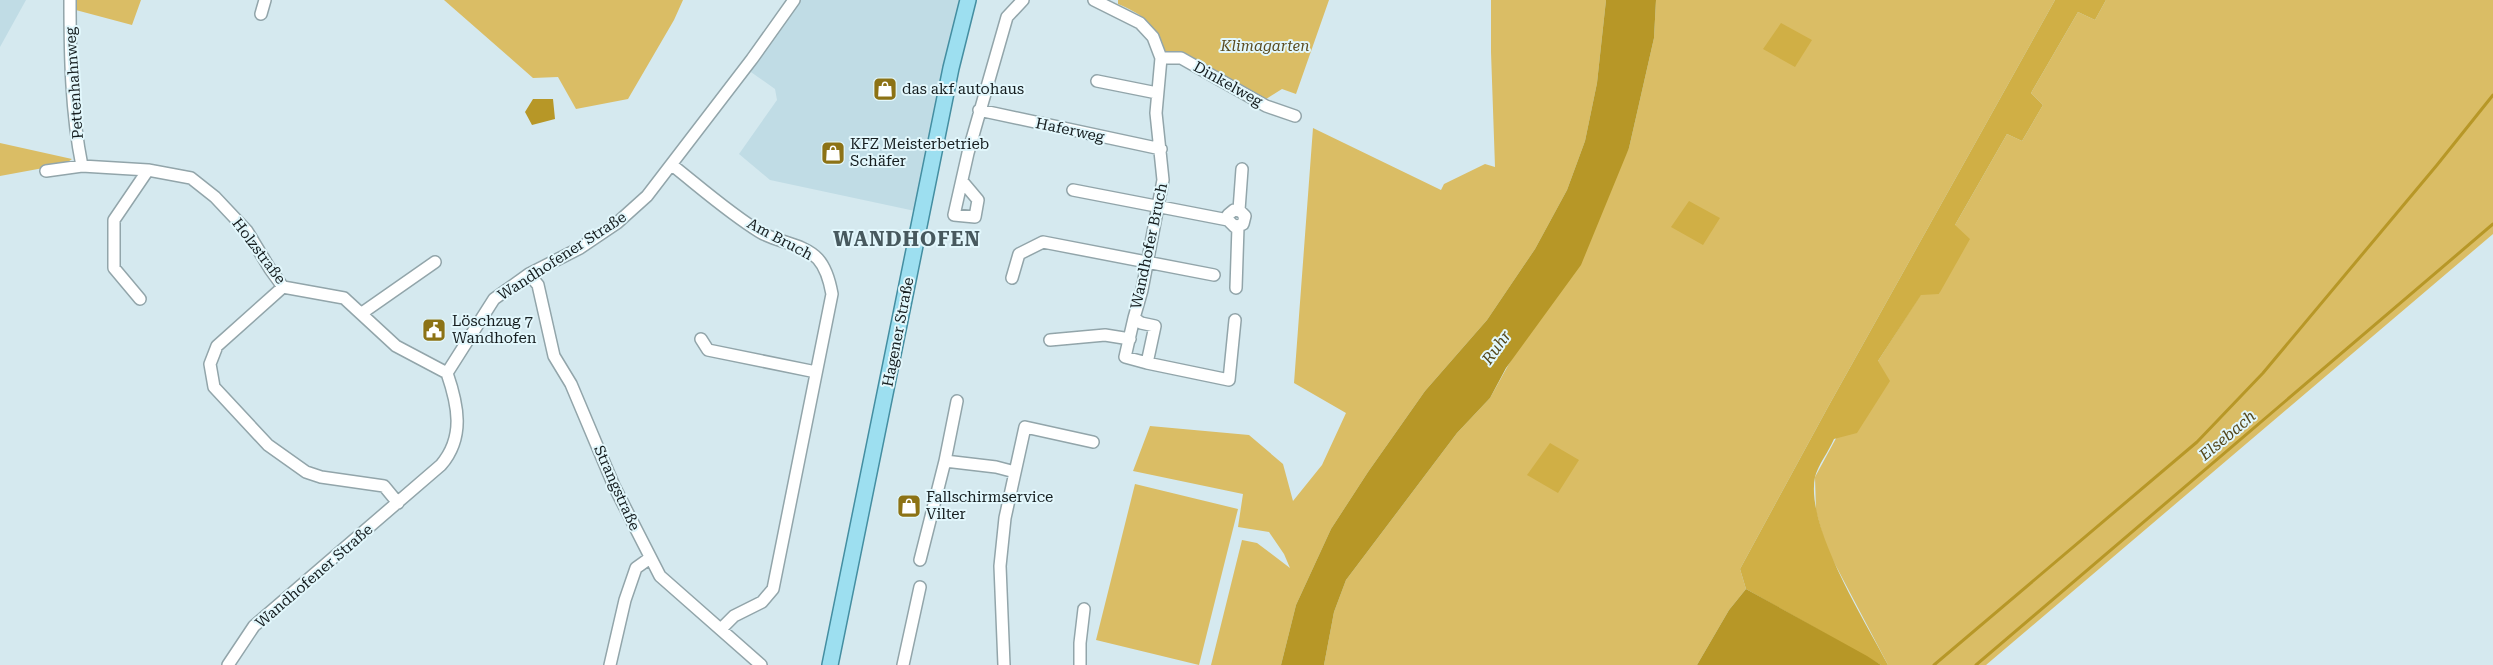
<svg xmlns="http://www.w3.org/2000/svg" width="2493" height="665" viewBox="0 0 2493 665" font-family="'Roboto Serif',serif">
<style>
.built{fill:#c0dce5}
.green{fill:#dabd65}
.forest{fill:#d0af45}
.water{fill:#b79727}
.lines{fill:none;stroke-linecap:round;stroke-linejoin:round}
.stream{stroke:#b79727;stroke-width:3}
.minor-casing{stroke:#92a5aa;stroke-width:14}
.major-casing{stroke:#448ea1;stroke-width:18}
.minor{stroke:#fff;stroke-width:11}
.major{stroke:#9ddff0;stroke-width:15}
.labels{text-anchor:middle;stroke-width:4;stroke-linejoin:round;paint-order:stroke}
.park-label{font-size:15px;font-style:italic;fill:#5a4c21;stroke:#e2f7fc}
.street-label{font-size:15px;fill:#161e20;stroke:#e2f7fc}
.poi-label{font-size:15px;fill:#161e20;stroke:#e2f7fc;text-anchor:start}
.water-label{font-size:16px;font-style:italic;fill:#54471b;stroke:#e2f7fc}
.district-label{font-size:20px;font-weight:bold;letter-spacing:1px;fill:#47595e;stroke:#e2f7fc}
</style>
<rect width="100%" height="100%" fill="#d5e9ef"/>
<path class="built" d="M0 0H26L0 47Z
M792 0H961L915 211 770 180 739 154 777 100 775 89 748 70Z"/>
<path class="green" d="M72 0H141L132 25 72 9Z
M444 0H683L674 20 628 99 576 109 558 77 533 78Z
M1118 0H1329L1296 94 1282 89 1263 101 1163 52C1150 22 1148 17 1118 4Z
M1491 0H1606L1597 83 1585 141 1567 190 1535 249 1487 320 1425 391 1368 472 1331 529 1296 605 1281 665H1211L1242 540 1257 543 1290 568 1284 554 1269 532 1238 527 1243 494 1133 471 1150 426 1249 435 1283 464 1293 501 1322 465 1346 413 1294 383 1313 128 1441 190 1444 184 1485 164 1495 167 1491 52Z
M1656 0H2055L1828 407 1740 569 1746 589 1729 610 1697 665H1324L1334 612 1346 580 1457 433 1490 398 1629 148 1654 38Z
M2106 0H2493V234L1986 665H1888L1826 547 1816 511 1815 477 1878 361 1921 294H1939L1955 225 2007 134 2022 141 2043 105 2031 93 2078 12 2095 20Z
M0 143 72 159 65 164 0 176Z
M1135 484 1238 509 1199 665 1096 640Z"/>
<path class="forest" d="M2055 0H2106L2095 20 2078 12 2031 93 2043 105 2022 141 2007 134 1955 225 1970 239 1939 294 1921 295 1878 361 1890 381 1857 433 1834 439C1829 451 1818 465 1815 477 1805 526 1865 621 1888 665H1881L1746 589 1740 569 1828 407Z
M1781 23 1812 40 1795 67 1763 49Z
M1689 201 1720 218 1703 245 1671 227Z
M1550 443 1579 460 1558 493 1527 475Z"/>
<path class="water" d="M1606 0H1656L1654 38 1629 148 1581 265 1506 368 1490 398 1457 433 1346 580 1334 612 1324 665H1281L1296 605 1331 529 1368 472 1425 391 1487 320 1535 249 1567 190 1585 141 1597 83Z
M533 99H553L555 119 532 125 525 112Z
M1746 589 1867 656 1881 665H1697L1729 610Z"/>
<g class="lines">
<path class="stream" d="M1934 665 2197 442 2263 373 2437 165 2493 95
M1976 665 2493 224"/>
<g class="minor-casing">
<path id="minor" d="M70 0C70 55 71 112 82 166
M1094 0 1140 23 1153 37 1161 58 1156 113 1163 180 1142 290 1134 318 1141 323 1155 326 1147 363 1125 357 1134 318
M261 14 265 0
M1161 58H1181L1266 106 1295 116
M1097 81 1157 93
M979 110 1161 149
M672 165C701 188 729 213 760 232 778 243 803 243 818 259 827 269 830 283 832 294L773 589 762 602 734 616 722 628
M46 171 82 166 148 170 191 178 215 197 247 231 270 269 283 287 344 298 396 346 447 373
M962 181 978 200 975 217 954 215 968 153 1007 17 1023 0
M1073 190 1228 220 1235 227 1243 224 1245 216 1240 211 1234 210 1228 215V220
M1239 210 1242 169
M529 274 538 285 554 356 571 384 614 486 660 576 761 665
M1012 278 1019 254 1043 242 1214 275
M283 287 217 346 210 364 214 387 268 445 306 472 321 477 384 486 398 503
M1236 288 1238 227
M140 299 114 268V220L148 170
M362 313 435 262
M701 339 708 350 816 372
M1050 340 1105 335 1130 339
M1147 363 1229 380 1235 320
M957 401 945 461 996 467 1015 472
M920 560 945 461
M228 665 254 626 441 465C465 437 458 405 447 373L494 299 529 274 580 248 617 223 647 196 752 59 794 0
M610 665 625 600 636 568 650 558
M903 665 920 587
M1004 665 1000 566 1005 518 1025 427 1093 442
M1080 665V643L1084 609"/>
</g>
<g class="major-casing">
<path id="major" d="M830 665 951 68 968 0"/>
</g>
<use href="#minor" class="minor"/>
<use href="#major" class="major"/>
</g>
<defs>
<g id="shop-square" transform="scale(1.25)"><rect x="-9" y="-9" width="18" height="18" rx="4" fill="#8c7215" stroke="#e2f7fc"/><path d="M-5-2.5h2.3a2.7 3.5 0 0 1 5.4 0H5L5.5 6h-11ZM-1.5-2.5h3a1.5 2.3 0 0 0-3 0Z" fill="#fff"/></g>
<g id="civic-square" transform="scale(1.25)"><rect x="-9" y="-9" width="18" height="18" rx="4" fill="#8c7215" stroke="#e2f7fc"/><path d="M-.6-6.5H3V-4.5H.6V-3L4-1V1h2V6H-6V1h2V-1L-.6-3ZM-1.2 2.5V6h2.4V2.5Z" fill="#fff"/></g>
</defs>
<g fill-rule="evenodd">
<use href="#shop-square" x="885" y="89"/>
<use href="#shop-square" x="833" y="153"/>
<use href="#civic-square" x="434" y="330"/>
<use href="#shop-square" x="909" y="506"/>
</g>
<g class="labels">
<g class="park-label">
<text x="1265" y="51">Klimagarten</text>
</g>
<g class="street-label">
<text transform="translate(74 83) rotate(-94)" y="5">Pettenhahnweg</text>
<text transform="translate(1228 84) rotate(29)" y="5">Dinkelweg</text>
<text transform="translate(1070 130) rotate(12)" y="5">Haferweg</text>
<text transform="translate(780 239) rotate(28)" y="5">Am Bruch</text>
<text transform="translate(1149 246) rotate(-78)" y="5">Wandhofer Bruch</text>
<text transform="translate(259 251) rotate(53)" y="5">Holzstraße</text>
<text transform="translate(562 256) rotate(-33)" y="5">Wandhofener Straße</text>
<text transform="translate(898 332) rotate(-79)" y="5">Hagener Straße</text>
<text transform="translate(617 488) rotate(66)" y="5">Strangstraße</text>
<text transform="translate(314 576) rotate(-41)" y="5">Wandhofener Straße</text>
</g>
<g class="poi-label">
<text x="902" y="94">das akf autohaus</text>
<text x="850" y="149">KFZ Meisterbetrieb<tspan x="850" dy="17">Schäfer</tspan></text>
<text x="452" y="326">Löschzug 7<tspan x="452" dy="17">Wandhofen</tspan></text>
<text x="926" y="502">Fallschirmservice<tspan x="926" dy="17">Vilter</tspan></text>
</g>
<g class="water-label">
<text transform="translate(1496 347) rotate(-54)" y="6">Ruhr</text>
<text transform="translate(2227 435) rotate(-40)" y="6">Elsebach</text>
</g>
<g class="district-label">
<text x="907" y="246">WANDHOFEN</text>
</g>
</g>
</svg>
